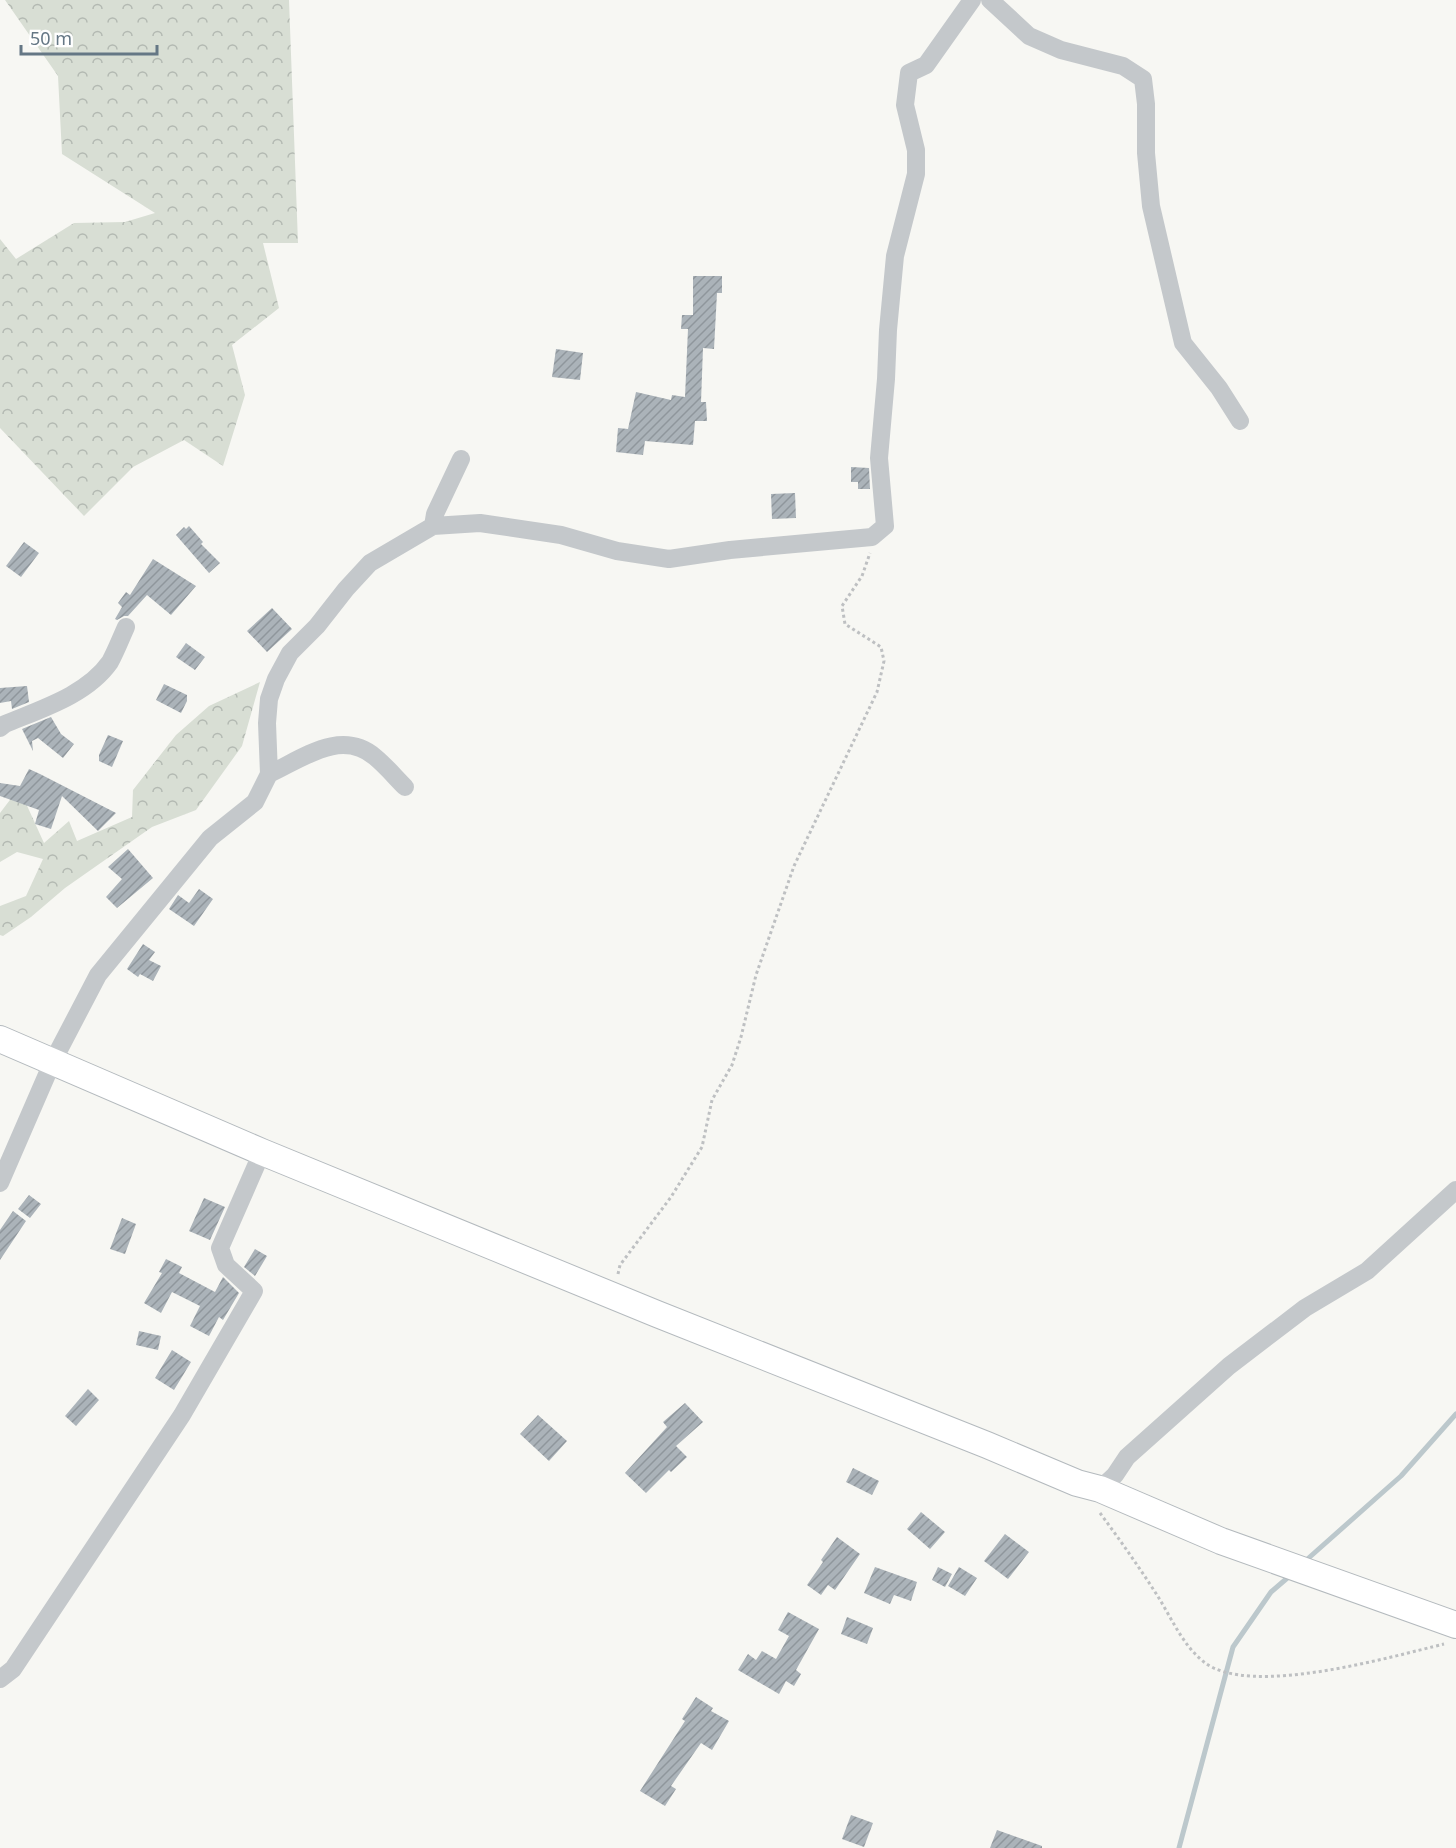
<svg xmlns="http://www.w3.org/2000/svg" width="1456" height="1848" viewBox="0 0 1456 1848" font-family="'Noto Sans',sans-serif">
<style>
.forest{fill:url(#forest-crowns)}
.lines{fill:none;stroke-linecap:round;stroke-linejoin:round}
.stream{stroke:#bcc8cc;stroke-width:5}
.building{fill:url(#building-hatch)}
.secondary-casing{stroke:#b4babe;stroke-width:28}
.path{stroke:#bec0c2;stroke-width:3;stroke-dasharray:3 3;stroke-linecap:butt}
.street{stroke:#c4c8cb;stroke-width:18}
.secondary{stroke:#fff;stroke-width:26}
</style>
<defs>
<pattern id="forest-crowns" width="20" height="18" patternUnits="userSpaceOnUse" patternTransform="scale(1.5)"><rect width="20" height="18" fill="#d8ded4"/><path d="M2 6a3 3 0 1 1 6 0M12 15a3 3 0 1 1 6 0" fill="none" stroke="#b3b9b2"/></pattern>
<pattern id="building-hatch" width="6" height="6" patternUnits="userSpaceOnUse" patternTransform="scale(1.5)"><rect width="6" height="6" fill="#abb3b9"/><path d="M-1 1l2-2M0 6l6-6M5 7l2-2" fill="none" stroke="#8f969c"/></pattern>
</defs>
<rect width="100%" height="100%" fill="#f7f7f3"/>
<path class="forest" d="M5 0H289L298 243H263L279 308 232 345 245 395 223 466 184 440 133 467 84 516 0 428V239L16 259 74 223 125 222 155 213 62 154 58 76Z
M260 682 242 746 196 810 152 827 65 888 31 917 3 936 0 935V906L26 896 43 859 17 852 0 862V813L19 788 44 843 69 821 77 841 132 817 133 790 176 735 209 706Z"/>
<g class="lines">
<path class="stream" d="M1303 1563 1401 1476 1456 1414
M1179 1848 1233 1647 1271 1592 1292 1574"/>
</g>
<path class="building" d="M693 276H722V293H717L714 349 703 348 701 402H706L707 421H695L693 445 645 441 643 455 616 452 618 428 628 429 636 392 671 400 672 395 685 397 688 329H681L682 315H693Z
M556 349 583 353 580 380 552 377Z
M851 467 869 468 870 489H858V482H851Z
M795 493 796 518 772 519 771 494Z
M189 526 203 542 201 544 220 563 209 573 176 535 184 527 186 529Z
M24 542 39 553 21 577 6 566Z
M153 559 196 586 171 615 147 595 128 616H124L117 620 115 619 122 607 118 603 126 592 130 595Z
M272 608 292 629 267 652 247 631Z
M186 643 205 657 195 670 176 657Z
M164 684 187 695V701L181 713 156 700Z
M27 686 29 702 12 709 11 701 0 703V688Z
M51 717 61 734 74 744 63 758 38 738 32 741 33 751 22 729Z
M108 735 123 741 112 767 99 761V755Z
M29 769 40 774 116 813 98 831 62 796 51 829 35 824 39 810 0 796V783L20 786Z
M128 849 153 878 117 908 106 897 122 879 108 867Z
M199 889 213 899 194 926 169 909 178 895 189 903Z
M143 944 155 952 149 960 161 966 153 981 140 974 138 977 127 969Z
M29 1195 41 1204 30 1218 18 1209Z
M204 1198 225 1207 210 1240 189 1231Z
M13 1211 26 1221 0 1260V1230Z
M122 1218 136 1224 125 1254 110 1249Z
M255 1249 267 1256 255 1276 244 1267Z
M166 1259 182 1267 179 1273 215 1292 223 1277 239 1293 223 1320 219 1317 209 1336 190 1326 200 1306 172 1292 161 1313 144 1303 162 1273 159 1272Z
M139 1331 161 1336 158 1350 136 1345Z
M172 1350 191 1362 174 1390 155 1378Z
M88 1389 99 1400 76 1426 65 1416Z
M685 1403 703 1422 676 1446 687 1457 671 1472 669 1470 646 1493 625 1473 667 1427 663 1422Z
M538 1415 567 1441 549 1461 520 1434Z
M853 1468 879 1481 872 1495 846 1482Z
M921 1512 945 1532 930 1549 907 1529Z
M1005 1534 1029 1552 1008 1579 984 1561Z
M837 1537 860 1554 835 1590 828 1585 821 1595 807 1585 823 1562 821 1560Z
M875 1567 917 1582 911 1601 894 1595 890 1604 864 1593Z
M938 1567 952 1574 945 1587 932 1580Z
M959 1567 977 1578 965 1596 948 1586Z
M788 1612 819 1629 796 1670 801 1674 794 1686 786 1681 779 1694 738 1670 748 1654 756 1660 762 1651 776 1659 789 1636 778 1630Z
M847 1617 873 1628 867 1644 841 1634Z
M696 1697 713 1708 711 1711 729 1721 712 1750 701 1743 671 1786 676 1789 665 1806 640 1791 685 1721 682 1719Z
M851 1815 873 1823 864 1847 842 1839Z
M997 1830 1042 1846V1848H990Z"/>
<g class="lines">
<g class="secondary-casing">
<path id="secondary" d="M0 1039 262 1152 657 1314 987 1445 1077 1483 1100 1489 1221 1541 1456 1625"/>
</g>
<path class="path" d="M618 1274 620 1265 671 1197 702 1147 712 1100 732 1065 741 1037 756 975 794 866 877 692 884 661 881 647 845 624 842 606 862 576 870 553
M1100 1513C1120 1540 1139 1567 1157 1595 1171 1617 1183 1646 1204 1662 1249 1698 1390 1657 1444 1644"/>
<path class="street" d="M990 0 1029 36 1061 50 1123 66 1143 79 1146 104V153L1151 206 1183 343 1219 388 1240 421
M433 526 435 514 461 459
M0 728 5 724C41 709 87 695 110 662 116 651 121 638 126 627
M269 774C302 759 341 728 375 757 386 766 395 777 405 787
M0 1183 52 1063 98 975 210 838 255 802 269 774 267 723 269 699 276 679 290 653 317 626 346 589 370 563 433 526 480 523 561 535 617 551 669 559 730 550 872 537 885 526 879 458 886 379 888 330 895 256 916 174V150L905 105 909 73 926 65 972 0
M1100 1489 1115 1475 1127 1457 1229 1366 1305 1308 1367 1271 1456 1190
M0 1679 13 1669 182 1415 254 1291 226 1265 220 1248 262 1152"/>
<use href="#secondary" class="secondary"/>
</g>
<path d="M21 45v9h136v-9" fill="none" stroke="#657785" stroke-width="3"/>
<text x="30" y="45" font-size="18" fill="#657785" stroke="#ffffff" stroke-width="4.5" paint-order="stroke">50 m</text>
</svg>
